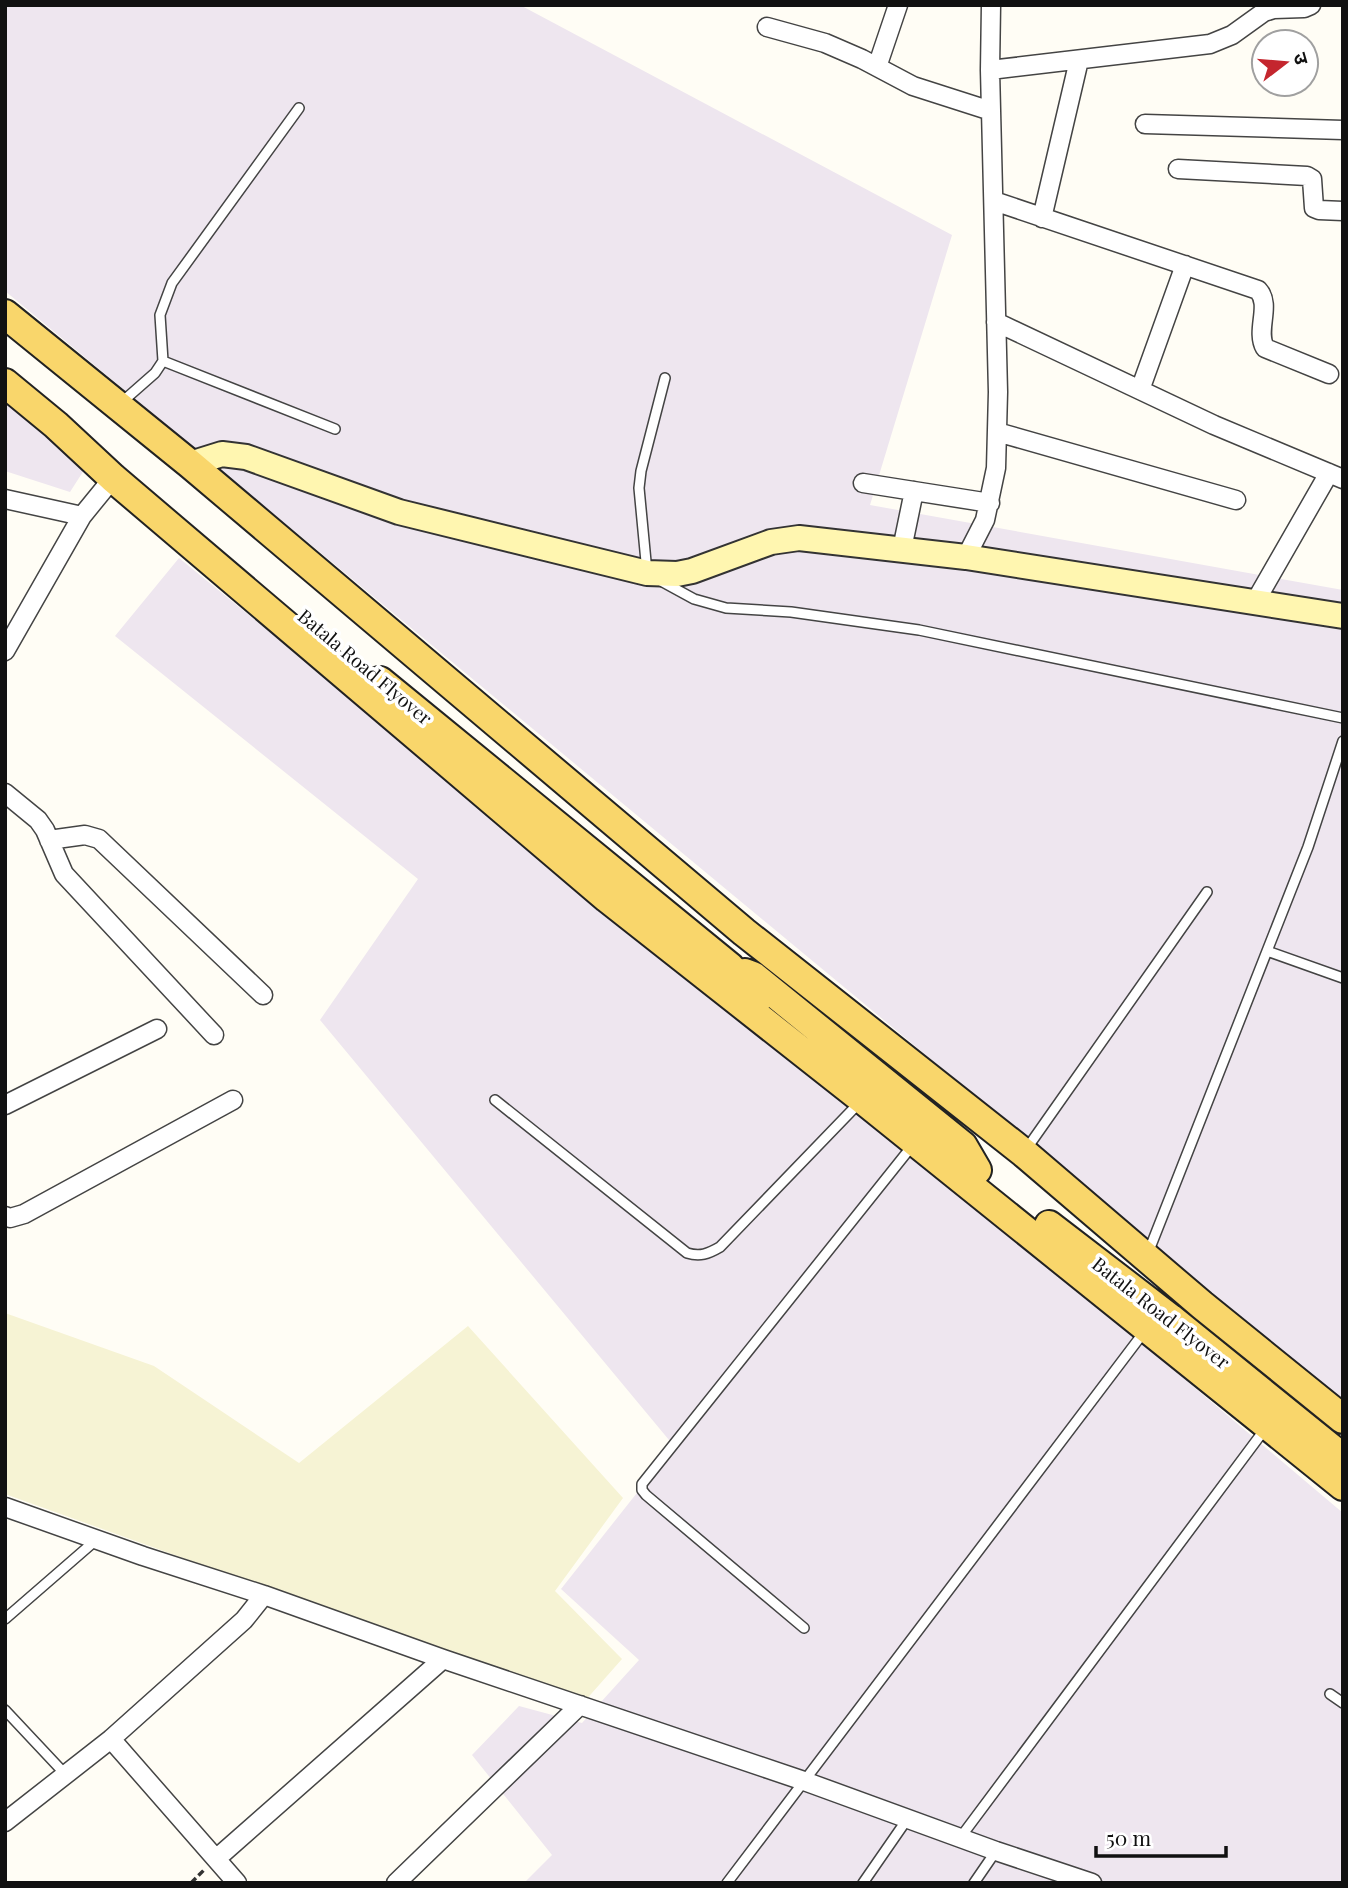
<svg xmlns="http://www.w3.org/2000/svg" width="1348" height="1888" viewBox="0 0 1348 1888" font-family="'Playfair Display','Noto Sans Devanagari',serif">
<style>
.industrial{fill:#eee6ef}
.farmland{fill:#f6f3d4}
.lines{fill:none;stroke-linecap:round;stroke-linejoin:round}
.lane-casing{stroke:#444;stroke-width:12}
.street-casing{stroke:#444;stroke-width:21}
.secondary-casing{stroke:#333;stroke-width:28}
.primary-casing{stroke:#222;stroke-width:32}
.path{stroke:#333;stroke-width:3.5;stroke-dasharray:7 3.5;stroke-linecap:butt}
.lane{stroke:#fff;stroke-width:9}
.street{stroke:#fff;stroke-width:18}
.secondary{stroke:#fff6b0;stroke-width:24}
.primary{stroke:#f9d66b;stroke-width:28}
.labels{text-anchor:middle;stroke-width:7;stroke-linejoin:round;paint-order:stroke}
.street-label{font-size:19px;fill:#111;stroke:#fff}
</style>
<rect width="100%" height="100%" fill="#fffdf5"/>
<path class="industrial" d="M5 5H520L952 235 870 505 1343 590V1401L5 291Z
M5 400 86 467 70 492 5 471Z
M179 558 1162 1360 1343 1513V1883H524L552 1855 472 1755 519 1706 582 1723 639 1660 561 1589 674 1446 320 1020 418 879 115 636Z"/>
<path class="farmland" d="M5 1313 154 1366 299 1463 468 1326 623 1498 555 1591 622 1659 584 1702 5 1494Z"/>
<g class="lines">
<g class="lane-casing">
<path id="lane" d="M163 361 335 429
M122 402 155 373 163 361 160 315 172 283 299 108
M647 572 639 488 641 471 665 378
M661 581 694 599 726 608 791 612 919 630 1343 718
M1267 951 1343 978
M495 1100 687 1253C700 1257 708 1254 720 1247L859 1103
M1025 1151 1207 892
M1148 1253 1308 847 1343 741
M5 1619 96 1540
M804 1628 646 1495 642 1490V1484L912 1146
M1330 1694 1343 1703
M5 1710 66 1775
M960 1838 1265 1429
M727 1883 1144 1332
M863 1883 908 1818
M974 1883 996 1851"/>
</g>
<g class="street-casing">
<path id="street" d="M767 27 825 43 862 59 913 86 991 111
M877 67 898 5
M990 70 1210 44 1232 35 1264 12 1274 9 1304 8 1311 5
M1145 124 1343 130
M1178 169 1307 176 1312 179 1314 208 1319 210 1343 211
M994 201 1258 290C1272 305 1255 330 1265 348L1329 374
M1042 218 1079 60
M996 322 1214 425 1343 479
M1140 390 1185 265
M997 432 1236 500
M863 483 990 503
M5 499 82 516 113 478
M902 549 914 491
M966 557 985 520 996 468 998 392 990 70 991 5
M1255 602 1329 473
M5 651 82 516
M5 793 38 820 45 830 64 874 214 1035
M49 840 85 835 99 839 263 995
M5 1105 157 1029
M5 1216 10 1218 24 1214 233 1100
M5 1507 143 1556 264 1595 443 1659 804 1781 996 1851 1092 1883
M111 1739 237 1883
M5 1822 111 1739 244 1620 264 1595
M216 1859 443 1659
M396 1883 580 1705"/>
</g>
<g class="secondary-casing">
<path id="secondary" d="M190 464 222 454 246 457 399 512 647 573 677 574 692 571 771 542 799 538 966 557 1343 616"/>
</g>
<g class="primary-casing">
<path id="primary" d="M5 314 190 464 744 932 1024 1153 1202 1305 1343 1419
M5 383 56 425 113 478 607 898 862 1099 1343 1486
M380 681 730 967 745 989 757 1000
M745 973 753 976 963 1146 977 1170
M1049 1225 1170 1318 1343 1458"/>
</g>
<path class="path" d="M191 1883 204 1870"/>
<use href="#lane" class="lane"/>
<use href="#street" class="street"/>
<use href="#secondary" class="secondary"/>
<use href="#primary" class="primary"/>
</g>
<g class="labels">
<g class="street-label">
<text transform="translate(365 667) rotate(40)" y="7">Batala Road Flyover</text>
<text transform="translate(1161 1313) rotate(38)" y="7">Batala Road Flyover</text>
</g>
</g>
<rect width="1348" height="1888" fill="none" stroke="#111111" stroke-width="14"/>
<g transform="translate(1285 63) rotate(74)"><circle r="33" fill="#ffffff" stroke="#a0a0a0" stroke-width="2"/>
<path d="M0-5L12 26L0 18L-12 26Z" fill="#c4262e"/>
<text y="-10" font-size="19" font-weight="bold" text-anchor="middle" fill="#111111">उ</text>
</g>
<path d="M1096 1846v10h130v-10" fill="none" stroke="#111111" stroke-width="3.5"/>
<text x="1106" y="1846" font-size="21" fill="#111111" stroke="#ffffff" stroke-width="5" paint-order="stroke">50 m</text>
</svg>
